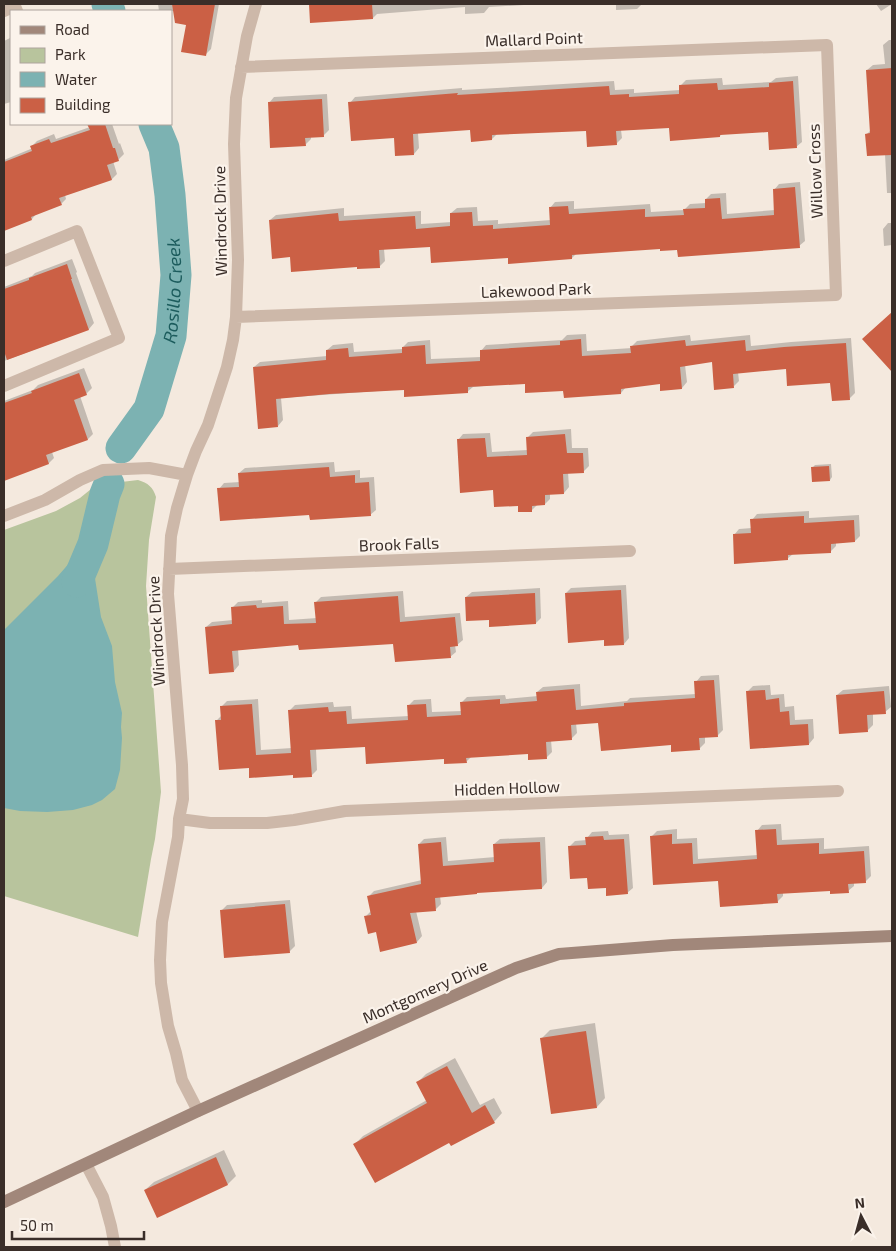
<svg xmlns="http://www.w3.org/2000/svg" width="896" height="1251" viewBox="0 0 896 1251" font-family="'Exo 2',sans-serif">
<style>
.green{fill:#b8c49d}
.water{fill:#7cb2b2}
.shadow{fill:#0003}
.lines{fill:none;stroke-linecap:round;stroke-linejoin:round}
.river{stroke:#7cb2b2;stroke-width:31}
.building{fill:#cb6045}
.street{stroke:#cdb8a9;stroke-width:12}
.secondary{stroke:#a1877a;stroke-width:12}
.labels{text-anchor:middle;stroke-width:4.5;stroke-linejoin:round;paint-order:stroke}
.street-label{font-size:16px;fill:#3a2e29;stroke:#fbf3eb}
.water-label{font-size:18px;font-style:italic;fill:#1c5c5d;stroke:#fbf3eb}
</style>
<rect width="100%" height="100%" fill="#f4e9de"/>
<path class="green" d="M138 480C148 483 153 487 156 497L149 540 146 586 161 792 155 839 151 859 138 937 4 896V530L56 511 80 498 96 485Z"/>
<path class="water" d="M93 544 99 553 94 572 101 617 112 646 115 682 122 713 121 727 122 738 120 770 115 789 102 800 92 805 73 810 47 812 20 811 4 808V630L58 576 85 545Z"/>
<path class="shadow" d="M158 4H219L211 49 205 55 187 24 175 11H159Z
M310 4H525L524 5 489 7 484 13 465 14V7L377 14 373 18 312 22Z
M616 4H642L637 9 616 10Z
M876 4H892L881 11Z
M10 38 11 102 4 104V41Z
M889 40H892V193H887L885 154 867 134 871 130 867 70 873 65 885 64 883 45Z
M798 76 802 142 796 147 769 131 722 134 720 136 671 127 621 130 622 138 616 144 587 130 497 134 492 139 471 129 418 133 419 148 414 154 395 137 350 103 355 97 462 88V90L614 81 615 90 634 89V93L680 90V86L686 80 722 78 723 85 771 82 776 78Z
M327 94 329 130 323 136H311V139L305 145 269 103 274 97Z
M89 124H112L119 144 120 143 124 154 118 160 113 161 117 174 112 179 65 195 66 199 61 204 37 213 32 219 4 229V160L33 148 32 146 37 141 54 134 56 139 90 127Z
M800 182 805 241 799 246 661 248 577 253 572 258 509 256 431 246 384 249 385 261 379 267 358 266 291 256 270 220 276 215 344 208V216L421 211V224L452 222 451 213 457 208 477 207 478 221 498 220V224L551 220 550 208 555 202 574 201V209L650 204 651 212 684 210 690 204 706 203V199L711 194 726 193 727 214 775 210 774 190 779 184Z
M888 223H892V245L884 246 883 229Z
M72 259 77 272 76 273 94 323 89 329 4 361V287L32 276 35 273Z
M892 313V368L891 369 869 333Z
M586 334 587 351 632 348V346L637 341 690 335 691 341 750 335 751 346 791 342 851 338 855 393 849 399 832 382 787 367 738 372 739 381 734 386 713 361 685 365 687 382 682 388 661 383 626 387 621 393 564 390 526 382 473 387 467 392 405 389 281 398 283 420 278 426 254 367 260 362 327 356V350L333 345 353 343 354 352 403 349V347L408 342 430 340 431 359 481 357V351L486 345 562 340 567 335Z
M84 368 92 388 86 394 80 396 93 434 88 439 52 452 54 458 49 463 4 480V401L33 390 38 385Z
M571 429 572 448H588L589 466 584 471 568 472 569 487 564 493 550 494V499L545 504H538L532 510 519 504 495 489 458 440 463 434 490 433 492 452 528 450V437L533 432Z
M334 462 335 472 360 470V478L374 477 376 510 370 515 310 514 219 489 224 483 240 482 239 473 245 468Z
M831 464 832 477 830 480 812 468 815 465Z
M809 511V518L859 515 860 536 855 541 836 543V546L831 551 793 554 787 559 734 535 739 529 752 528V520L757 514Z
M626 585 629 638 624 644 605 639 566 593 571 588Z
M540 588 541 618 536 623 490 619 466 597 472 592Z
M403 591 405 617 460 613 463 640 457 645H455L456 652 450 657 395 643 300 644 238 649 239 665 234 671 206 627 212 622 233 620 232 608 238 602 262 600V603L288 601 289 620 317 618 316 602 321 597Z
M719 675 723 730 717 736 705 737V743L699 749 672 744 600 722 576 723 577 733 571 739 551 740 552 752 546 758 529 753 472 756 466 762 445 757 366 745 316 749 317 770 311 776 250 766 217 720 222 715 221 707 227 701 258 699 261 750 292 748 290 710 295 705 333 702 334 707 351 706 352 719 409 716 408 706 414 700 431 699 432 712 462 711V702L467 697 505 695 506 699 538 696 537 692 543 687 580 684 581 706 627 701 630 698 696 694V682L701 676Z
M770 685 771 695 784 694 785 707 794 706 795 720 813 719 814 738 809 744 747 692 753 686Z
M889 686 891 707 885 712 873 714V725L868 730 837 695 843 690Z
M781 824 782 840 824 838V849L869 846 871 876 865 882H854V886L848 891 832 890 783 893V896L777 902 720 880 654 884 652 836 657 831 677 829V839L697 838 698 859 758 855 757 831 762 825Z
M608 831 609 835 629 834 633 888 627 893 607 886 589 876 569 847 575 841 587 840V838L592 832Z
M446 837 448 861 495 857 494 844 500 839 545 837 547 882 542 888 478 891 440 896 441 904 436 909 416 911 422 936 417 942 377 931 365 917 371 911 368 897 374 891 422 880 419 844 424 839Z
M290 900 295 946 289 952 221 911 227 905Z
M595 1023 605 1098 597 1107 552 1113 542 1038 550 1030Z
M455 1058 480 1105 494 1098 502 1113 494 1122 449 1141 355 1144 363 1136 427 1100 418 1082 426 1074Z
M224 1150 236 1176 228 1184 145 1190 154 1182Z"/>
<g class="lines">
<g class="river">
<path d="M107 4 110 11"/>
<path id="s1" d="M121 448 149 409 171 336 176 275 170 195 164 148 154 124"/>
<path d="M77 582 93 544 105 494 109 484"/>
</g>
</g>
<path class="building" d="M172 4H215L206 56 181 52 186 25 175 23Z
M309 4H372L373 19 310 23Z
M892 68V155L867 156 865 134 870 133 866 70Z
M793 81 797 148 769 150 768 132 720 135V137L670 141 669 128 616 131 617 145 587 147 586 131 492 135V140L471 142 470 130 413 134 414 155 395 156 394 138 351 141 348 102 458 93 457 95 609 86 610 95 629 94V97L679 94V85L717 83 718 90 769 87V83Z
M322 99 324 137 305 138 306 146 270 148 268 102Z
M87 124H105L113 148H115L119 161 107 165 112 180 59 198 62 205 31 217 32 220 4 231V162L32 151 30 146 49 139 51 143 90 130Z
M795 187 800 248 678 257 677 250 660 251V249L572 255V259L508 264V258L431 263 430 247 379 250 380 268 357 269V267L291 272 290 257 272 259 269 220 338 213 339 221 415 216 416 229 450 226V213L472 212 473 226 493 225V229L550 225 549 207 568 206 569 214 645 209V217L684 215 683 209 705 208V199L720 198 722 219 774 215 773 189Z
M67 264 72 279H71L89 330 7 360 4 351V289L29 280V278Z
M892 312V372L862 339Z
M581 339 582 356 631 353 630 346 685 340 686 346 745 340 746 351 784 347 846 343 850 400 832 401 830 383 787 386 786 369 733 374 734 388 714 390 712 362 680 367 682 389 660 391V384L621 389V394L564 398 563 391 525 393V384L468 387V393L404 397V390L329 394 276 399 278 427 258 429 253 367 326 360V350L348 348 349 357 402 353V347L425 345 426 364 480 361V350L560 345V341Z
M79 373 87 395 74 400 88 440 46 455 49 464 4 481V403L32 393 31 391Z
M565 434 567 453H583L584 473 563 474 564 494 545 495V505L532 506V512H518V506L494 507 493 490 460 493 457 439 485 438 487 457 527 455 526 437Z
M829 466 830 481 812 482 811 467Z
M329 467 330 477 355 475V483L369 482 371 516 310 520 309 515 220 521 217 488 239 487 238 473Z
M804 516V523L854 520 855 542 831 544V553L788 555V560L734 564 733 534 751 533 750 519Z
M621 590 624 645 604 646V640L568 643 565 593Z
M535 593 536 624 489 627V620L466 621 465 597Z
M398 596 400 622 455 617 458 646 450 647 451 658 395 662 393 644 299 650 298 645 232 651 234 672 209 674 205 627 232 624 231 607 256 605 257 608 283 606 284 624 316 623 314 602Z
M714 680 718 737 699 738 700 750 671 752V745L601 751 598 723 571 725 572 740 546 742 547 759 528 760V754L466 758 467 763 444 764V759L366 764 365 747 310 750 312 777 293 778V775L249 778V768L219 770 215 720H221L220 706 252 704 256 755 291 753 288 710 328 707 329 712 346 711 347 724 408 720 407 705 426 704 427 717 461 715 460 702 500 699V704L537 701 536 692 574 689 576 710 624 706V703L695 698 694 681Z
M765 690 766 700 779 698 780 712 789 711 790 725 808 724 809 745 750 749 746 691Z
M884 691 886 714 867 715 868 732 839 734 836 695Z
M776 829 777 845 819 843V854L864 851 866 883 848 884 849 893 830 894V891L777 894 778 903 720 907 718 881 653 885 650 836 672 834V844L692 843 693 864 757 859 755 830Z
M603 836 604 840 624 839 628 894 606 896V888L588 889 587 878 570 879 568 846 586 845 585 837Z
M441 842 443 866 494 862 493 844 540 842 542 889 477 893V894L435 898 436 911 410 913 417 943 380 952 376 932 368 934 364 916 371 915 367 896 421 884 418 844Z
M285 904 290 953 224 958 220 910Z
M586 1031 597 1108 551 1114 540 1038Z
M447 1066 472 1113 485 1105 495 1123 451 1146 449 1143 375 1183 353 1144 427 1103 416 1082Z
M216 1157 228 1185 157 1218 144 1190Z"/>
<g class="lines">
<path class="street" d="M4 11 15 6 17 11
M4 261 77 231 119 338 4 386
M236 317 836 295 827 45 241 67
M4 516 45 500 80 480 103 470 149 468 187 475
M169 569 630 551
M179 819 210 823H267L294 820 345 811 838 791
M198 1111 182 1080 176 1053 168 1026 161 983 160 960 162 922 178 837 179 819 183 799 182 765 168 594 171 536 177 508 187 475 196 451 208 425 227 367 233 340 236 317 238 260 234 144 236 98 247 36 256 4
M86 1164 103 1197 111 1226 115 1247"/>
<path class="secondary" d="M4 1202 198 1111 516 968 559 954 673 945 892 936"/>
</g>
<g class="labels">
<g class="street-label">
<text transform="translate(534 39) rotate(-2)" y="6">Mallard Point</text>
<text transform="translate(815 171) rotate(-92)" y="6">Willow Cross</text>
<text transform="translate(220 221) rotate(-91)" y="6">Windrock Drive</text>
<text transform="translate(536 290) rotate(-2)" y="6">Lakewood Park</text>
<text transform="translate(399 544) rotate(-2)" y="6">Brook Falls</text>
<text transform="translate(156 631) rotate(-93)" y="6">Windrock Drive</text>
<text transform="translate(507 788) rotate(-2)" y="6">Hidden Hollow</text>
<text transform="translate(425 991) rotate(-24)" y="6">Montgomery Drive</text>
</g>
<g class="water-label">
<text dy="6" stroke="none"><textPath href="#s1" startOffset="170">Rosillo Creek</textPath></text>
</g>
</g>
<rect width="896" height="1251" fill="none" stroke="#3a2e29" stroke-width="10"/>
<rect x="10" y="10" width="162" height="115" fill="#fbf3eb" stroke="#aea49d"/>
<rect x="20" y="26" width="25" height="8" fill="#a1877a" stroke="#aea49d"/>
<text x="55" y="35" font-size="15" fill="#3a2e29">Road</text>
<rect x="20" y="48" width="25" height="15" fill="#b8c49d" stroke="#aea49d"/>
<text x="55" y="60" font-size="15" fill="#3a2e29">Park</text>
<rect x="20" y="72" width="25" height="15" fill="#7cb2b2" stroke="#aea49d"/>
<text x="55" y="85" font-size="15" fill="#3a2e29">Water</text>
<rect x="20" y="98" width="25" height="15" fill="#cb6045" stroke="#aea49d"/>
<text x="55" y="110" font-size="15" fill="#3a2e29">Building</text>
<g transform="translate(861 1216) rotate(354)" stroke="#fbf3eb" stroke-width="4" paint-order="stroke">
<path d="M0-4L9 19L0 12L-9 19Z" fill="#3a2e29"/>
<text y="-8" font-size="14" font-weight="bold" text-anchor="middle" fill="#3a2e29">N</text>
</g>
<path d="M12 1231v8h132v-8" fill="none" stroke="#3a2e29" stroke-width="2.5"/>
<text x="20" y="1231" font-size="15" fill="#3a2e29" stroke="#fbf3eb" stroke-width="4" paint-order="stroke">50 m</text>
</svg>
